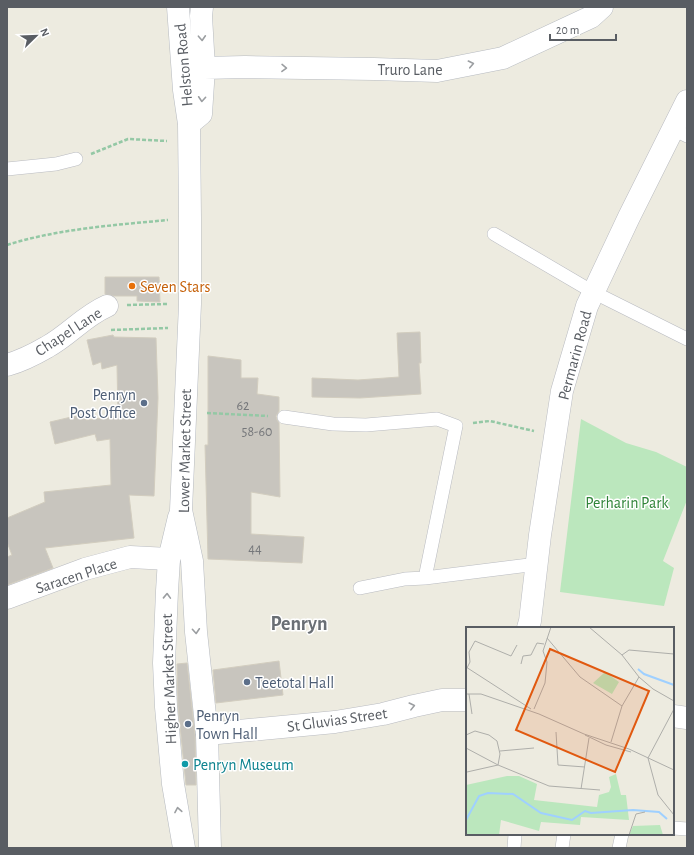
<svg xmlns="http://www.w3.org/2000/svg" width="694" height="855" viewBox="0 0 694 855" font-family="'Alegreya Sans',sans-serif">
<style>
.green{fill:#bbe7bd}
.building{fill:#c8c5be;stroke:#d2cdbf}
.lines{fill:none;stroke-linecap:round;stroke-linejoin:round}
.lane-casing{stroke:#b9bbc1;stroke-width:14}
.street-casing{stroke:#b9bbc1;stroke-width:23}
.secondary-casing{stroke:#b6bac0;stroke-width:23}
.path{stroke:#94c8a5;stroke-width:2.5;stroke-dasharray:4 2;stroke-linecap:butt}
.lane{stroke:#fff;stroke-width:13}
.street{stroke:#fff;stroke-width:22}
.secondary{stroke:#fff;stroke-width:22}
.oneway{stroke:#9b9ea1}
.food-dot{fill:#e8710a;stroke:#fff;stroke-width:1.5}
.service-dot{fill:#5c6f8a;stroke:#fff;stroke-width:1.5}
.culture-dot{fill:#0f9aa8;stroke:#fff;stroke-width:1.5}
.labels{text-anchor:middle;stroke-width:3;stroke-linejoin:round;paint-order:stroke}
.number-label{font-size:14px;fill:#75777a}
.street-label{font-size:16px;fill:#595d63;stroke:#fff}
.food-label{font-size:16px;fill:#c56008;stroke:#fff;text-anchor:start}
.service-label{font-size:16px;fill:#4e5e75;stroke:#fff;text-anchor:start}
.park-label{font-size:16px;fill:#2f8438;stroke:#fff}
.culture-label{font-size:16px;fill:#0d838f;stroke:#fff;text-anchor:start}
.district-label{font-size:20px;font-weight:bold;fill:#6a6f75;stroke:#fff}
.inset-river{fill:none;stroke:#9fd0ff;stroke-width:2}
.inset-road{fill:none;stroke:#aeaeaa;stroke-width:1}
.view{fill:#e15910;fill-opacity:0.15;stroke:#e15910;stroke-width:2}
.inset-edge{fill:none;stroke:#595d63;stroke-width:2}
</style>
<rect width="100%" height="100%" fill="#edebe0"/>
<path class="green" d="M581 419 626 443 656 452 687 467V500L663 561 674 568 664 606 560 592Z"/>
<path class="building" d="M105 277H159L160 302 137 301V296H114L105 294Z
M420 332 421 363H419L421 394 360 398 312 397V378L358 380 399 377 397 333Z
M113 335 114 337 156 338 158 398 154 496 129 495 134 538 45 548 53 568 7 585V557L12 555 7 542V518L45 502 44 492 111 485 110 439 97 441 95 434 55 444 50 422 84 414 86 420 118 416 117 365 102 369 101 362 93 365 87 340Z
M208 356 241 360V378H258L257 394 279 397V411L276 416 277 420 279 423 280 497 251 492V534L304 537 302 563 208 559 205 445H208Z
M279 661 283 695 216 703 213 670Z
M187 663 195 735 196 785H186L178 706 177 664Z"/>
<g class="lines">
<g class="lane-casing">
<path id="lane" d="M673 129 687 136
M7 169 56 164 76 159
M494 234 593 292 687 339
M284 417 333 424 366 425 437 419 456 426 425 578
M360 588 405 579 425 578 537 564
M673 828 687 829
M514 848 515 834
M562 848 564 834
M619 848 622 834"/>
</g>
<g class="street-casing">
<path id="street" d="M7 365C21 361 35 354 47 347 69 335 84 316 107 306
M7 598 85 569 130 557 169 559
M528 628 530 621 540 535 562 391 587 306 629 217 687 101
M673 716 687 718
M207 734 335 722 383 714 414 706 442 700H467"/>
</g>
<g class="secondary-casing">
<path id="secondary" d="M178 7 184 90 189 124 190 218V304L181 510 192 561 196 632 207 734 210 848
M204 68 245 67 374 69 437 71 503 58 591 17 602 7
M189 124 201 114 204 68 201 16 202 7
M179 517 169 559 167 591 164 663 166 707 173 784 184 848"/>
</g>
<path class="path" d="M91 154 128 139 167 141
M7 245C57 229 115 225 168 220
M127 305 168 304
M111 330 168 328
M207 413 268 416
M473 423 490 421 534 431"/>
<use href="#lane" class="lane"/>
<use href="#street" class="street"/>
<use href="#secondary" class="secondary"/>
</g>
<defs><path id="oneway-chevron" d="M-2-3.5L2.5 0L-2 3.5" fill="none" stroke-width="1.6" stroke-linecap="round" stroke-linejoin="round"/></defs>
<g class="oneway">
<use href="#oneway-chevron" transform="translate(202 38) rotate(87)"/>
<use href="#oneway-chevron" transform="translate(471 64) rotate(-12)"/>
<use href="#oneway-chevron" transform="translate(284 68) rotate(1)"/>
<use href="#oneway-chevron" transform="translate(202 99) rotate(94)"/>
<use href="#oneway-chevron" transform="translate(167 596) rotate(-88)"/>
<use href="#oneway-chevron" transform="translate(196 631) rotate(86)"/>
<use href="#oneway-chevron" transform="translate(412 706) rotate(-14)"/>
<use href="#oneway-chevron" transform="translate(178 810) rotate(-100)"/>
</g>
<circle class="food-dot" cx="132" cy="286" r="4"/>
<g class="service-dot">
<circle cx="144" cy="403" r="4"/>
<circle cx="247" cy="682" r="4"/>
<circle cx="188" cy="724" r="4"/>
</g>
<circle class="culture-dot" cx="185" cy="764" r="4"/>
<g class="labels">
<g class="number-label">
<text x="243" y="410">62</text>
<text x="257" y="436">58-60</text>
<text x="255" y="553">44</text>
</g>
<g class="street-label">
<text transform="translate(183 65) rotate(-95)" y="6">Helston Road</text>
<text x="410" y="75">Truro Lane</text>
<text transform="translate(68 331) rotate(-33)" y="6">Chapel Lane</text>
<text transform="translate(574 355) rotate(-75)" y="6">Permarin Road</text>
<text transform="translate(184 451) rotate(-89)" y="6">Lower Market Street</text>
<text transform="translate(76 575) rotate(-18)" y="6">Saracen Place</text>
<text transform="translate(168 679) rotate(-92)" y="6">Higher Market Street</text>
<text transform="translate(337 719) rotate(-8)" y="6">St Gluvias Street</text>
</g>
<g class="food-label">
<text x="140" y="292">Seven Stars</text>
</g>
<g class="service-label">
<text x="136" y="400" text-anchor="end">Penryn<tspan x="136" dy="18">Post Office</tspan></text>
<text x="255" y="688">Teetotal Hall</text>
<text x="196" y="721">Penryn<tspan x="196" dy="18">Town Hall</tspan></text>
</g>
<g class="park-label">
<text x="627" y="508">Perharin Park</text>
</g>
<g class="culture-label">
<text x="193" y="770">Penryn Museum</text>
</g>
<g class="district-label">
<text x="299" y="630">Penryn</text>
</g>
</g>
<g transform="translate(466 627)">
<rect width="208" height="208" fill="#edebe0"/>
<path d="M139 45 153 55 146 67 127 56ZM150 147 155 168H160L163 193 115 190 114 198 75 195 73 204 35 193 33 208H0V158L41 149H53L71 157 68 173 131 180 133 168 143 165 145 160 143 150ZM194 198 197 208H163L167 199Z" fill="#bbe7bd"/>
<path class="inset-river" d="M172 42 178 47 208 58M0 193 13 169 22 166 47 167 75 186 106 193 119 184 125 186 167 183 193 185 201 192"/>
<path class="inset-road" d="M123 0 156 28 173 50 187 62 208 74M81 11 114 50 156 79M156 28 163 23 208 27M55 37 57 29 65 28 71 16 78 17M0 40 65 82M1 41 4 35 3 25 9 14 45 29 51 18M0 67H15L73 87 118 107 163 122 208 143M3 67 6 87M68 82 79 56 81 35 77 24 85 0M90 105 92 138 119 140M0 108 9 104 23 108 31 114 34 127 32 138 1 145M119 108 140 118 165 125M145 115 156 79 173 50M0 121 32 138 83 159 134 163M34 124 68 121M182 131 192 168 208 188M182 131 208 82M115 162 123 111M163 208 170 187 179 185"/>
<path class="view" d="M84 22 183 64 149 145 50 103Z"/>
<rect width="208" height="208" class="inset-edge"/>
</g>
<rect width="694" height="855" fill="none" stroke="#595d63" stroke-width="16"/>
<g transform="translate(36 36) rotate(67)" stroke="#ffffff" stroke-width="3" paint-order="stroke">
<path d="M0-3L7 15L0 10L-7 15Z" fill="#595d63"/>
<text y="-6" font-size="11" font-weight="bold" text-anchor="middle" fill="#595d63">N</text>
</g>
<path d="M550 34v6h66v-6" fill="none" stroke="#595d63" stroke-width="2"/>
<text x="556" y="34" font-size="12" fill="#595d63" stroke="#ffffff" stroke-width="3" paint-order="stroke">20 m</text>
</svg>
